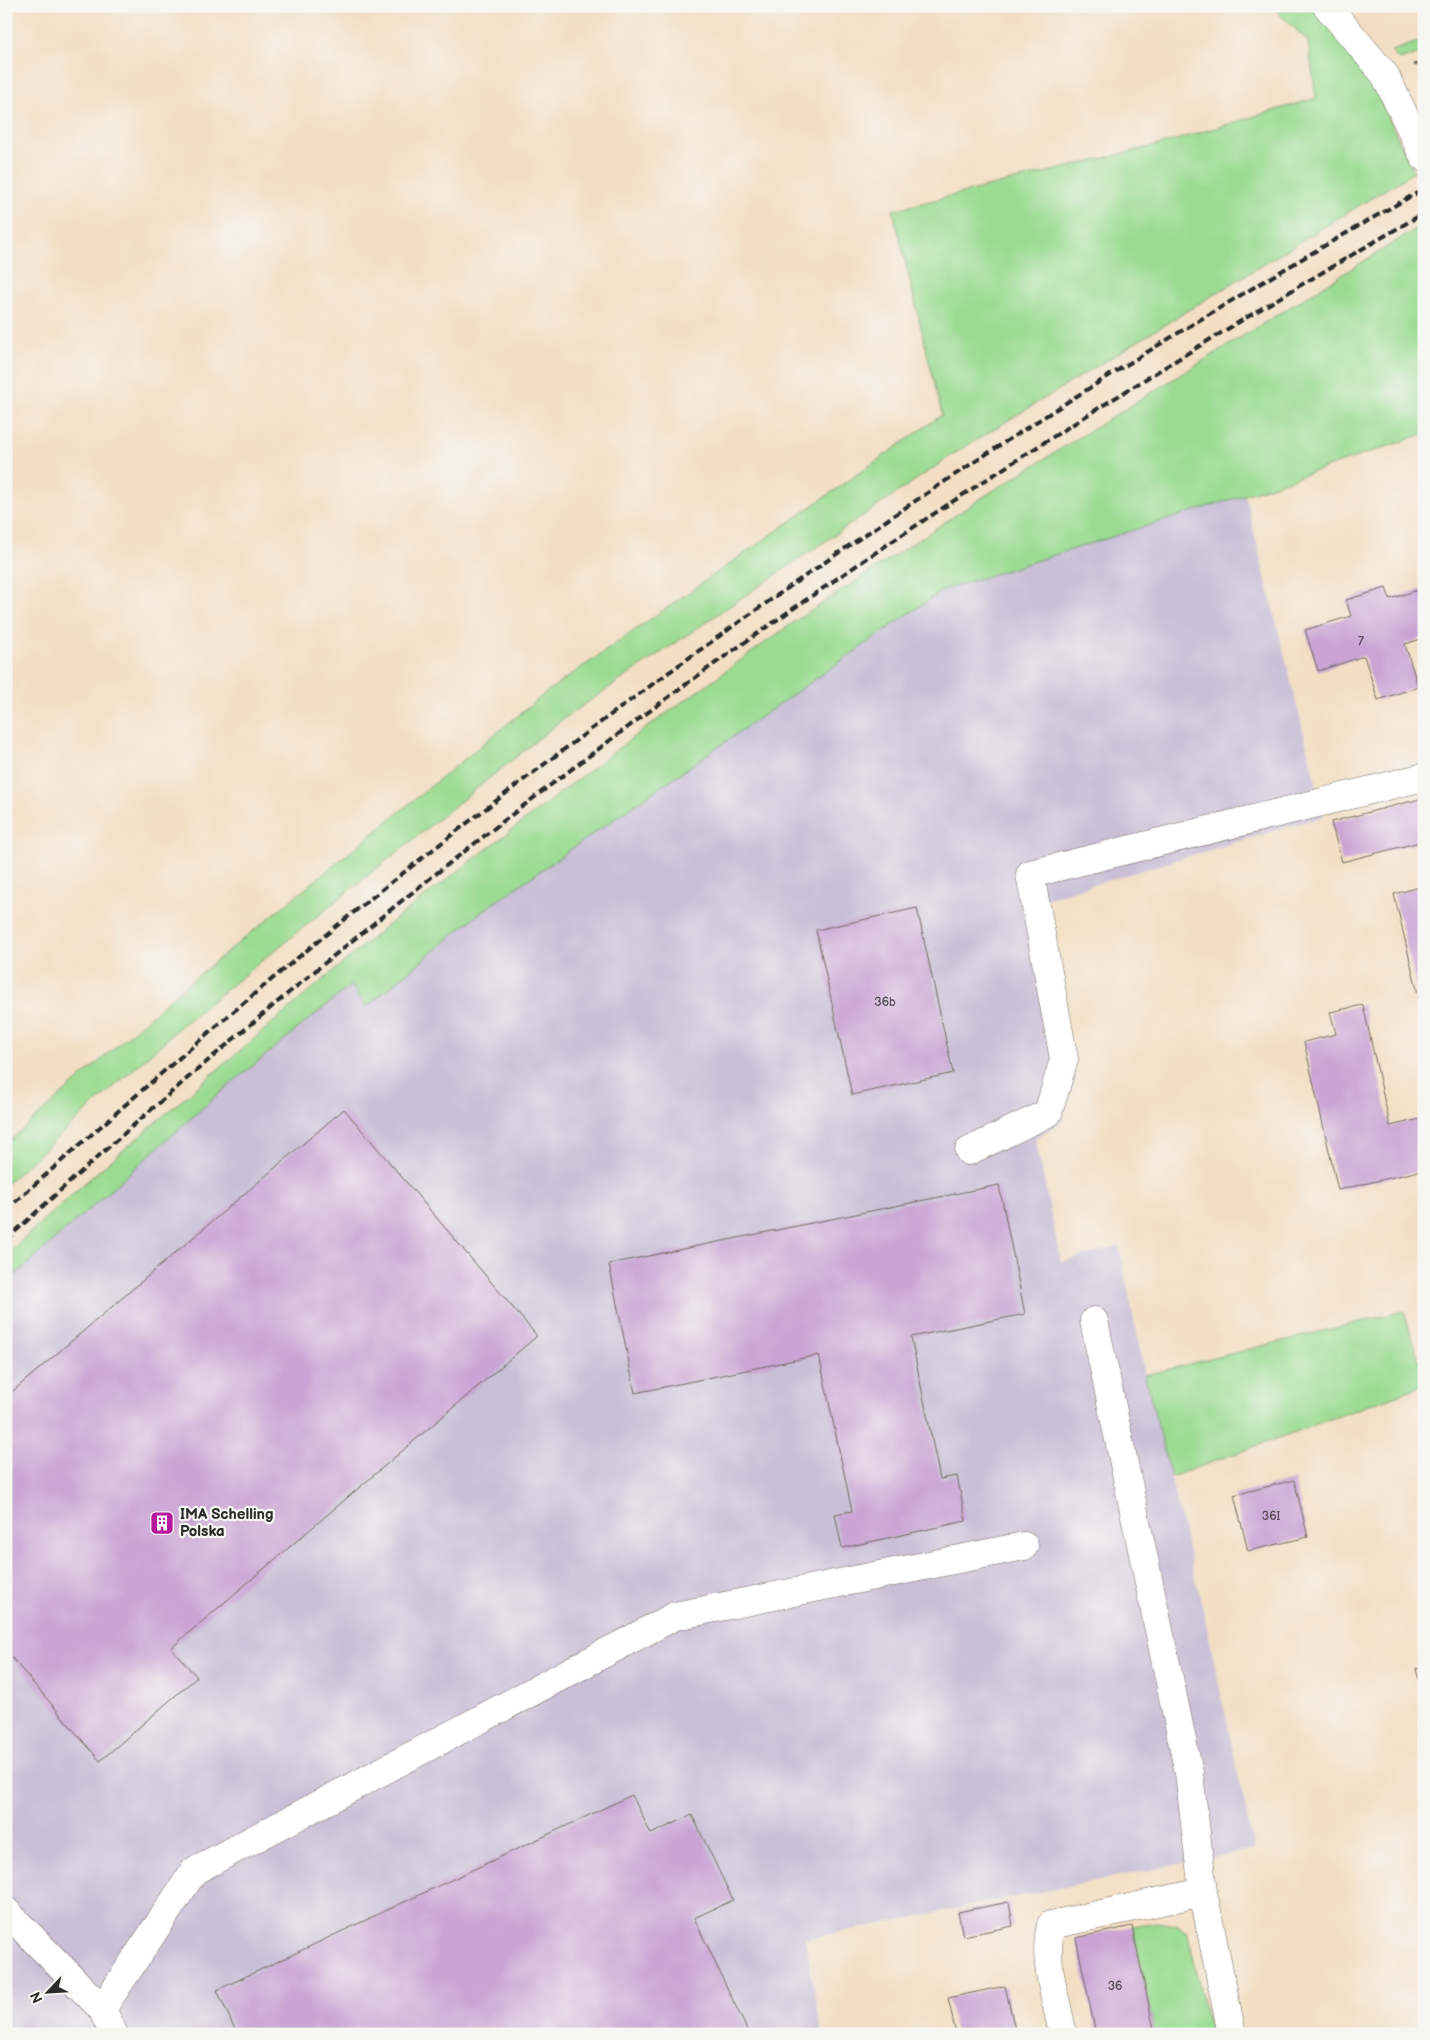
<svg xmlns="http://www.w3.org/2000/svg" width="1430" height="2040" viewBox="0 0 1430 2040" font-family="'Balsamiq Sans',sans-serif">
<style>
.industrial{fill:#c9bfd7}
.green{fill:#9adb91;stroke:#62835e}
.building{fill:#caa4d4}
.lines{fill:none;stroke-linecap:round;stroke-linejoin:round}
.minor-casing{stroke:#716a60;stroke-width:29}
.path{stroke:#716a60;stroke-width:3;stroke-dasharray:4 4;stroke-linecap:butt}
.minor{stroke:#fff;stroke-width:28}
.rail{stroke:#2b2b2b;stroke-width:4;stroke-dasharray:8 4;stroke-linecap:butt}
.labels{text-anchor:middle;stroke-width:4.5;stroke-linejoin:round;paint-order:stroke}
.number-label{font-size:12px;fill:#534955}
.poi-label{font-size:15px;font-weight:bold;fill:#2b2b2b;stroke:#f6f6f2;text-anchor:start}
</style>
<rect width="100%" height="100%" fill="#f6f6f2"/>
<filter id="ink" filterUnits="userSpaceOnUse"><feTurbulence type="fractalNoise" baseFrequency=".02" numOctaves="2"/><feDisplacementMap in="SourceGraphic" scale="10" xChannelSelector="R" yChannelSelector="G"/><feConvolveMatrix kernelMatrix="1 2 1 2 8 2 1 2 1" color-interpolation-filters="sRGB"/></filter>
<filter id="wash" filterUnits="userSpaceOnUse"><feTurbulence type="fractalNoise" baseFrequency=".0096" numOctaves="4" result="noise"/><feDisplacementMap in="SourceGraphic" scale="20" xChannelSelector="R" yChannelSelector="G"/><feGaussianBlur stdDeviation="1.12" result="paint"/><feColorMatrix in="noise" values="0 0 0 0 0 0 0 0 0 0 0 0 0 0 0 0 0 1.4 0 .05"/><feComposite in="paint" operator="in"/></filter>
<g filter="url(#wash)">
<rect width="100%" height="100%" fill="#f3dec3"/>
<path class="industrial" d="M1245 495 1324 816 1042 900 1075 1078 1062 1122 1035 1138 1061 1262 1119 1246 1145 1375 1203 1609 1254 1849 805 1939 822 2034H6V1283L216 1096 352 984 366 1007 481 912 943 590Z"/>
<path class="green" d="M1271 6H1313L1371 81 1414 172 960 450 563 719 188 1020 6 1184V1144L173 996 548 691 942 415 893 210 1158 145 1316 98 1308 41Z
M1424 40V52L1399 60 1391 51Z
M1424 224V434L1245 495 943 590 481 912 366 1007 351 985 216 1096 6 1283V1255L80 1187 385 927 628 741 794 622 983 497Z
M1404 1311 1424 1376V1385L1171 1477 1145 1375Z
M1158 1922 1175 1925 1188 1934 1210 2034H1155L1132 1926Z"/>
<g id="blocks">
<path class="building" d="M1386 588 1390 599 1424 588V638L1405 644 1418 687 1378 700 1364 656 1318 671 1305 630 1351 616 1346 600Z
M1424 798V841L1342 862 1331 822Z
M1424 886V1015H1423L1394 894Z
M917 908 953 1073 852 1095 816 930Z
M1363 1005 1390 1126 1424 1118V1170L1338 1190 1304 1042 1336 1034 1330 1012Z
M344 1109 537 1336 171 1648 197 1677 100 1761 6 1651V1397Z
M999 1185 1025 1314 911 1337 940 1479 957 1476 966 1521 842 1548 835 1514 852 1511 819 1355 635 1393 609 1264Z
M1294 1480 1308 1537 1248 1551 1234 1495Z
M1424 1667V1695L1423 1696 1416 1669Z
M632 1795 651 1834 692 1815 733 1900 694 1918 749 2034H237L217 1990Z
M1009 1902 1013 1926 963 1936 958 1912Z
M1132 1926 1155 2034H1096L1076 1938Z
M1005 1986 1016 2034H956L948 1998Z"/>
</g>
</g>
<g filter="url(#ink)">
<use href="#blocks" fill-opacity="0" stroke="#716a60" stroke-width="1"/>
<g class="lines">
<g class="minor-casing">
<path id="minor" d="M1327 6 1385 75 1424 157
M969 1151 1048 1113 1064 1059 1030 874 1424 777
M1094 1321 1189 1773 1203 1892 1232 2034
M6 1911 102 2009
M114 2034 102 2009 194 1871 675 1616 1024 1546
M1063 2034C1056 1998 1042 1961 1051 1925L1203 1892"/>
</g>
<path class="path" d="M1414 65 1424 62"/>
<use href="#minor" class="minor"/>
<path class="rail" d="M6 1210C127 1103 248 996 374 896 705 633 1055 396 1424 189
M6 1240C228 1035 465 844 710 667 940 503 1180 354 1424 213"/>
</g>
</g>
<defs>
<g id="building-square" transform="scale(1.25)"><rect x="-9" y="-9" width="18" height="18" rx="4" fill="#b5179e" stroke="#f6f6f2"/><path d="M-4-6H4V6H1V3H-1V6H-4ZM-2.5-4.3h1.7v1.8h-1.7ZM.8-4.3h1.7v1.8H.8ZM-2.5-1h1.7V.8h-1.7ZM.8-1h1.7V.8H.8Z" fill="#fff"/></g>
</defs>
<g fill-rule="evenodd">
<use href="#building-square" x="162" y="1523"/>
</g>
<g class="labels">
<g class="number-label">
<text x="1361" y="645">7</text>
<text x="885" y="1006">36b</text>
<text x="1271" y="1520">36I</text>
<text x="1115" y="1990">36</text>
</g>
<g class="poi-label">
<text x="180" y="1519">IMA Schelling<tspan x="180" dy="17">Polska</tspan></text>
</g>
</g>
<rect width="1430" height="2040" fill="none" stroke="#f6f6f2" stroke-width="25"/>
<g transform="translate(48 1992) rotate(245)" stroke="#f6f6f2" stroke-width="4" paint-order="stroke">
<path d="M0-4L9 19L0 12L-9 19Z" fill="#2b2b2b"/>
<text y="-8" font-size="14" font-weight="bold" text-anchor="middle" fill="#2b2b2b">N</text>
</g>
</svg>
